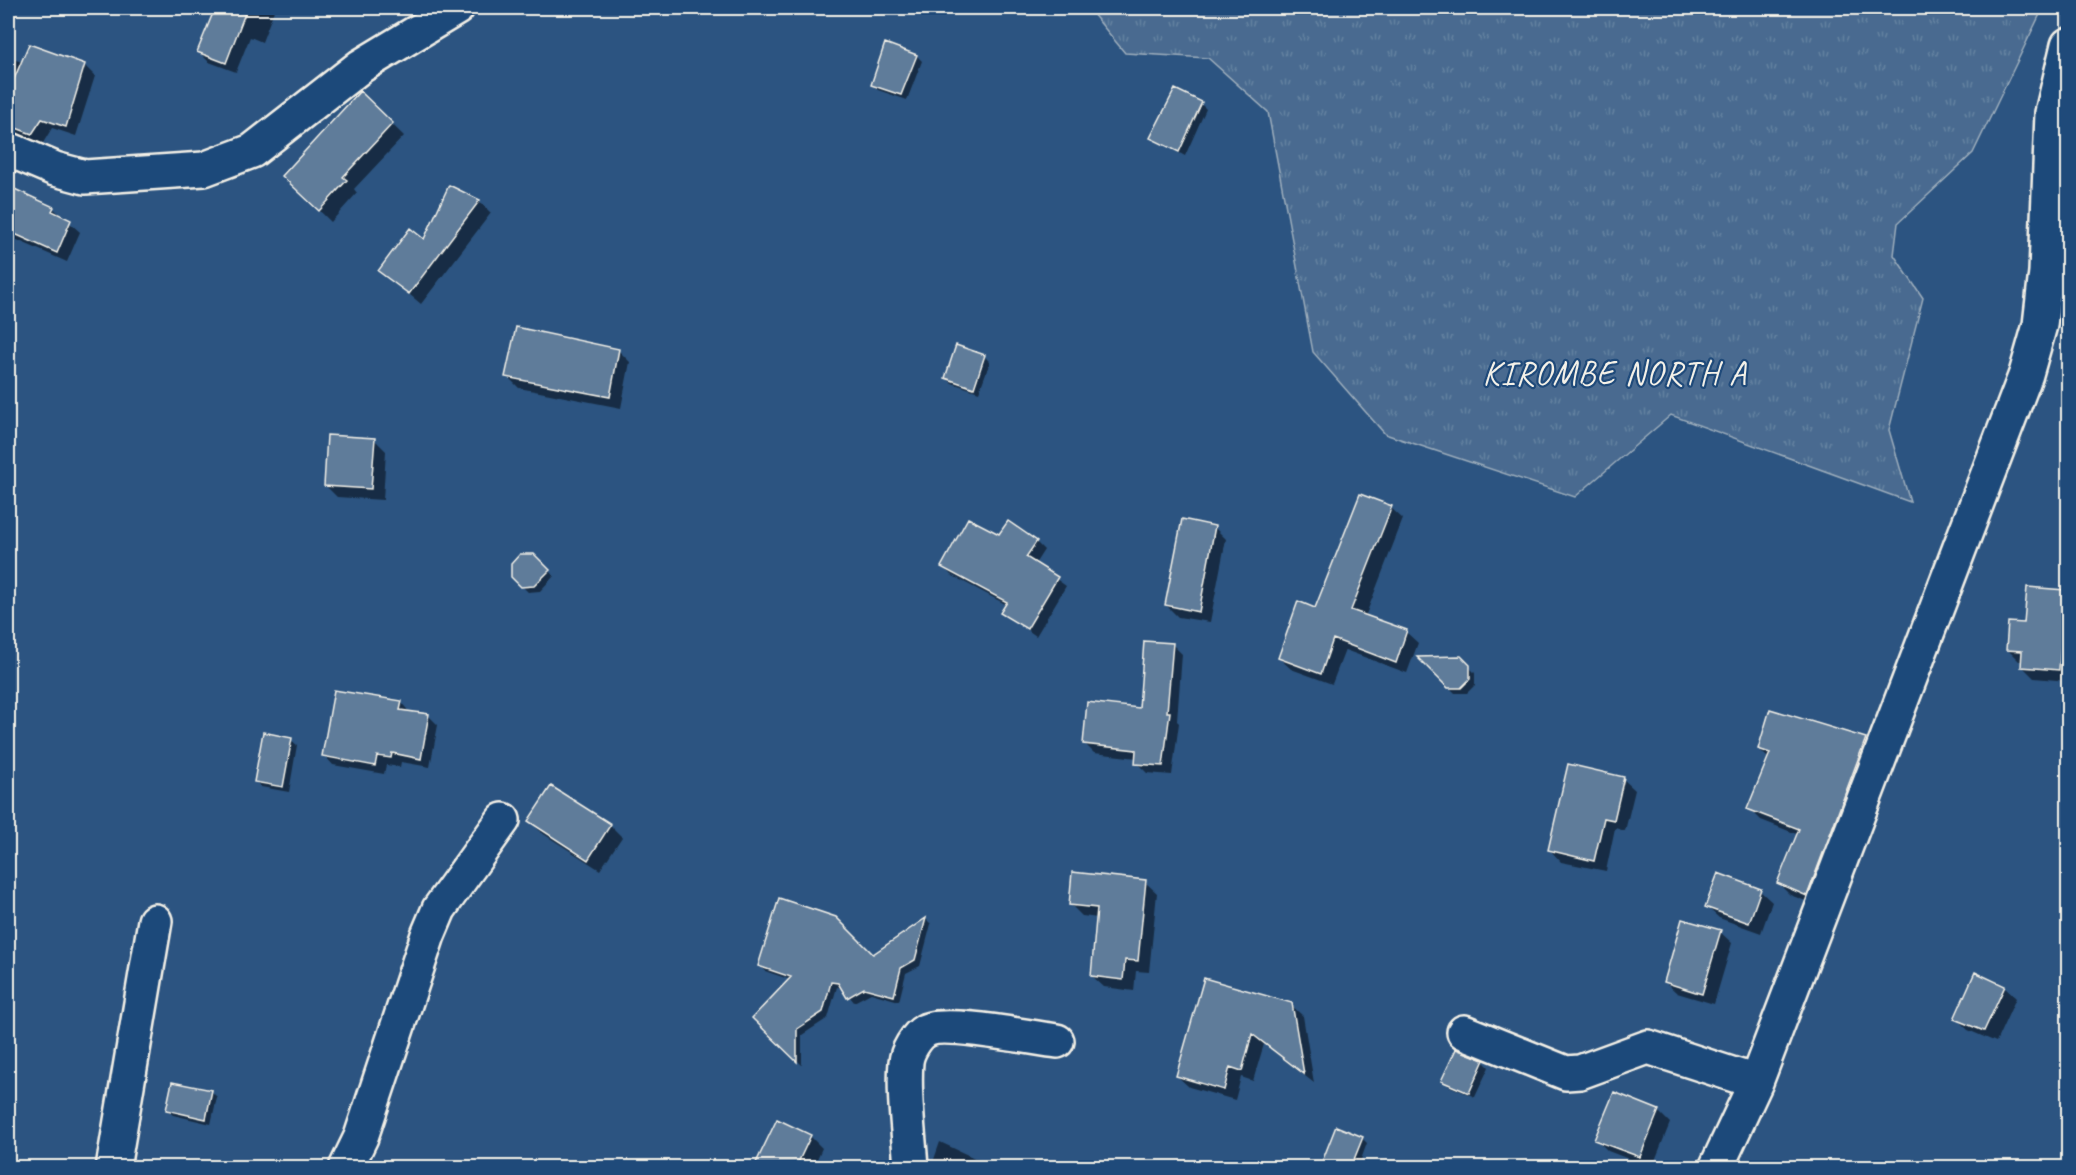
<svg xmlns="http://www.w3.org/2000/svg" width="2076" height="1175" viewBox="0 0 2076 1175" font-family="Caveat,sans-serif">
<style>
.grass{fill:url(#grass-tufts);stroke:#9eaebc;stroke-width:1.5}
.shadow{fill:#0007}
.building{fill:#5e7b9a;stroke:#f4f1e8;stroke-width:1.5}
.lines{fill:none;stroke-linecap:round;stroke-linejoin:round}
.minor-casing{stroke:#f4f1e8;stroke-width:38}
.minor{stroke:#1f4a7a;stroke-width:33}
.labels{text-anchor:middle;stroke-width:4.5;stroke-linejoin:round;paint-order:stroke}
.quarter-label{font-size:33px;letter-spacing:1.5px;fill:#f4f1e8;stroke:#1f4a7a}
</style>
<defs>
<pattern id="grass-tufts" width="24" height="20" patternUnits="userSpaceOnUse" patternTransform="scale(1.5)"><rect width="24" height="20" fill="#496b90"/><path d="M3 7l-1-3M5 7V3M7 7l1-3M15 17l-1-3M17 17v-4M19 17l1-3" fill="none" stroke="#6481a0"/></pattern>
</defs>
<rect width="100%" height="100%" fill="#2c5481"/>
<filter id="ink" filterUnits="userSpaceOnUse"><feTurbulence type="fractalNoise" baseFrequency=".0167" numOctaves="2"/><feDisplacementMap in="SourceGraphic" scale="12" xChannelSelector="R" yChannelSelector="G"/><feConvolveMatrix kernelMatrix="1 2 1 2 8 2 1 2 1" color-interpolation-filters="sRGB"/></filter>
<g filter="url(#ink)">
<path class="grass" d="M1088 8H2043L1973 153 1898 223 1894 255 1923 298 1889 430 1910 502 1671 415 1575 497 1385 434 1313 352 1268 112 1208 58 1125 53Z"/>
<path class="shadow" d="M213 8H275L262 42 250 37 236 72 209 62 199 52 216 11Z
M29 46 85 66 95 76 76 136 52 128 43 143 8 131V58L23 62Z
M917 56 922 61 907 100 878 90 872 85Z
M360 93 404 136 354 189 357 193 331 222 284 176Z
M1201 104 1206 109 1185 156 1152 138Z
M8 187 53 208 80 232 67 262 8 236Z
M479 201 491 213 421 304 380 270Z
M618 350 630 362 621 408 519 388 507 376Z
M984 356 990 362 979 392 952 383 946 378Z
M374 439 386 451 383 500 337 497 325 485Z
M1361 496 1391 508 1403 519 1365 617 1406 632 1418 643 1407 673 1345 650 1332 684 1291 669 1279 658 1316 610Z
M1183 521 1215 528 1226 539 1210 622 1178 617 1166 605Z
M999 536 1036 542 1044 550 1035 564 1066 586 1036 636 1002 612 1007 605 951 575 943 567Z
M533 556 554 576 540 591 528 592 513 577Z
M2064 591 2068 596V681L2034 678 2023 667V661H2019L2007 649 2026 624Z
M1172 644 1182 654 1177 721 1179 723 1172 775 1147 773 1137 763V758L1094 753 1084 743 1141 710Z
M1420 658H1460L1475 673V685L1467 693H1455Z
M401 702 410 713 429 716 438 725 430 767 401 762 400 767 386 765 384 774 333 765 324 755Z
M1865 739 1877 751 1819 906 1790 895 1778 883 1799 835 1761 820 1749 808 1769 759 1759 749Z
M291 740 297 745 289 792 261 787 256 782Z
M1623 779 1635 790 1625 831 1615 828 1606 871 1561 862 1550 850Z
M530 821 610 825 622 837 600 870 542 833Z
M1719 875 1760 891 1772 902 1761 933 1719 918 1707 907Z
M1145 882 1157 893 1149 972 1136 971 1134 991 1104 987 1092 976 1098 918 1082 916 1070 904Z
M926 919 931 924 920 966 906 973 899 1001 871 993 854 1002 843 988 837 987 828 1018 802 1035V1065L754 1018 791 980 765 971 760 966 873 956Z
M1720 932 1732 943 1714 1004 1677 993 1665 982Z
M2004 987 2016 998 1996 1042 1968 1030 1956 1018Z
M1291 1005 1303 1016 1314 1083 1264 1044 1253 1081 1241 1077 1235 1100 1189 1087 1177 1076Z
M1483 1061 1489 1067 1475 1097 1449 1086 1443 1080Z
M211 1091 217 1097 211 1124 173 1115 167 1110Z
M1658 1111 1670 1123 1652 1168 1608 1151 1596 1139Z
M777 1121 810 1136 822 1148 813 1168H756Z
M1362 1138 1367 1143 1358 1168H1329L1323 1162Z
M940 1142 996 1168H931Z"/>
<path class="building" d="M215 8H247L226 63 197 52Z
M885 43 917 55 901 95 871 85Z
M29 44 85 64 66 127 42 119 32 134 8 125V93Z
M1175 89 1202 102 1179 152 1150 138Z
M360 91 393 123 343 177 347 180 319 211 282 176Z
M449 185 480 200 409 294 378 271 410 228 424 239Z
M8 186 54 207 52 211 71 220 57 253 8 231Z
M516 327 619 349 610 397 505 377Z
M956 345 985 355 974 388 945 378Z
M327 435 375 438 371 489 324 486Z
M1360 494 1392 506 1351 610 1407 630 1396 663 1333 639 1321 674 1278 658 1298 601 1315 608Z
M968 518 999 534 1008 521 1037 541 1026 557 1058 577 1027 629 1000 613 1007 602 941 567Z
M1182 519 1215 526 1199 612 1165 605Z
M520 554H534L550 570 534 586 521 587 511 577V564Z
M2027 587 2065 590 2059 670 2021 667 2022 651 2006 650 2008 622 2024 623Z
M1144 641 1173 643 1167 712H1170L1163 766 1135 764 1136 750 1083 744 1087 702 1139 708Z
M1461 656 1470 665V679L1461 688H1448L1417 657Z
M334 690 402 701 400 710 429 714 421 759 392 753 391 758 377 756 375 766 322 756Z
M1770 709 1866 738 1807 896 1777 883 1799 829 1747 809 1770 753 1758 749Z
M263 732 292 738 283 787 254 782Z
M1568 764 1624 777 1614 820 1604 818 1594 861 1548 850Z
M551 786 611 824 588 860 528 821Z
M1072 872 1146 880 1138 961 1125 960 1123 980 1091 976 1097 908 1069 905Z
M1718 873 1761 889 1749 923 1705 907Z
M779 898 836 917 873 954 926 918 915 960 901 968 894 996 864 988 847 998 838 983 831 982 823 1012 797 1029V1062L752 1018 791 977 758 966Z
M1682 919 1721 930 1702 994 1664 982Z
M1975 972 2005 986 1984 1031 1954 1019Z
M1204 978 1292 1003 1304 1074 1252 1034 1242 1071 1230 1067 1224 1090 1176 1076Z
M1456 1049 1484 1060 1469 1093 1441 1081Z
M172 1082 212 1090 206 1119 166 1110Z
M1614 1092 1659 1110 1640 1157 1594 1140Z
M777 1119 811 1135 796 1167H754Z
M1336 1126 1363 1137 1351 1167H1320Z"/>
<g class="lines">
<g class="minor-casing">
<path id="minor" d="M8 149 55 169 85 177 204 169 252 151 361 66 457 8
M1464 1032 1566 1073 1580 1072 1648 1047 1756 1082
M113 1168 155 921
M346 1168 361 1137 428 935 439 909 503 820
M911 1168C909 1134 903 1094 906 1062 907 1052 916 1036 925 1031 942 1020 1033 1038 1057 1041
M1716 1168 1756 1082 2026 374 2040 325 2046 272 2052 113 2068 45"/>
</g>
<use href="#minor" class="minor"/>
</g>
</g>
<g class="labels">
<g class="quarter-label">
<text x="1615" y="384">KIROMBE NORTH A</text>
</g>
</g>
<rect width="2076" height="1175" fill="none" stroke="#1f4a7a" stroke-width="30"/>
<rect x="15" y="15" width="2046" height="1145" fill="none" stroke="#f4f1e8" stroke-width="2" filter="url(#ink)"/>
</svg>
